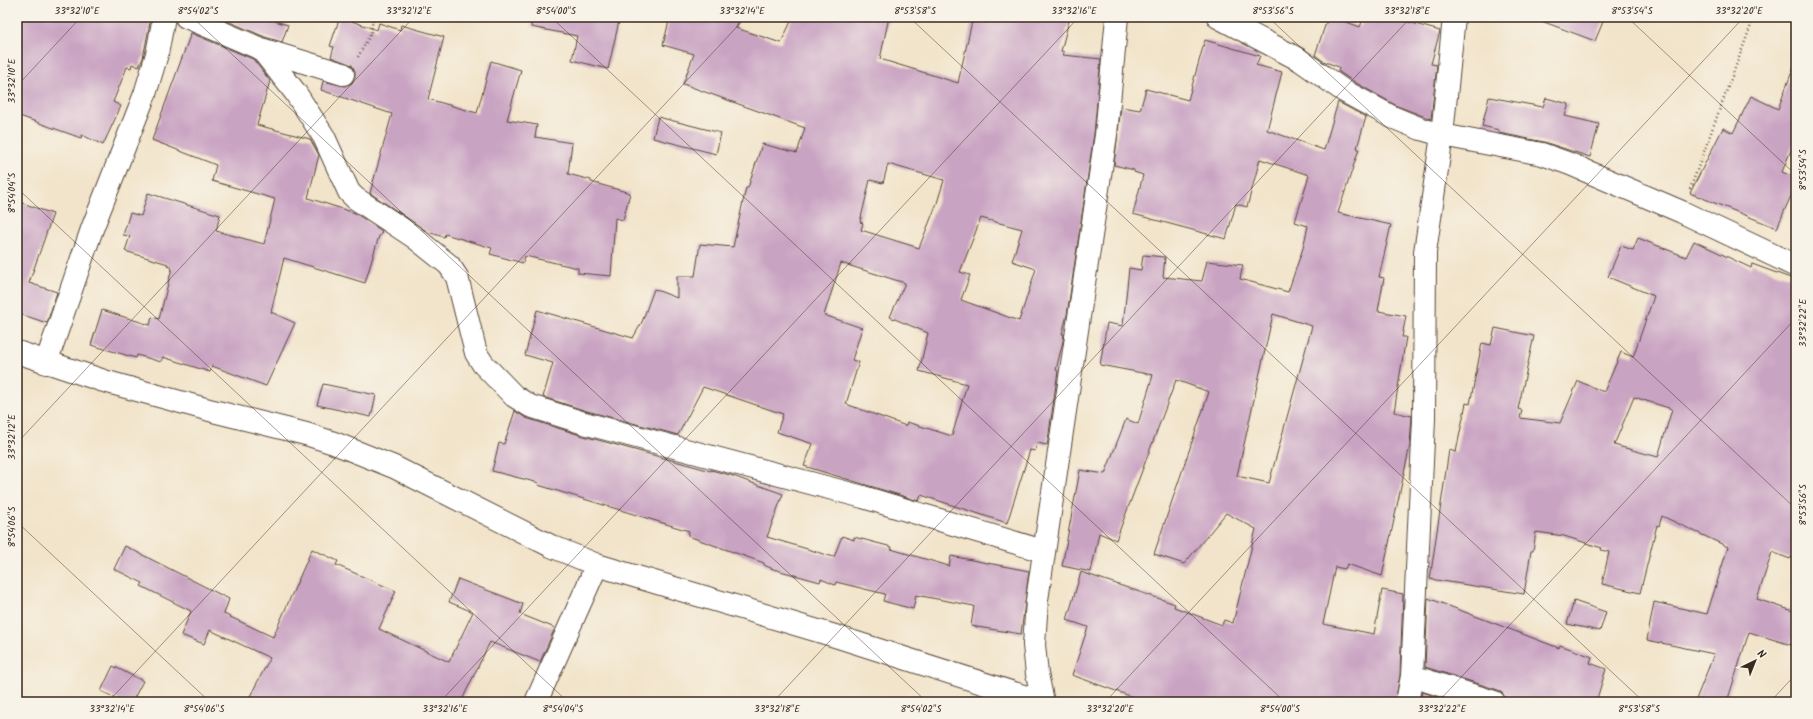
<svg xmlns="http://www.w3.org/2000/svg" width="1813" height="719" viewBox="0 0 1813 719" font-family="Kalam,sans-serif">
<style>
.building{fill:#c9a3c2;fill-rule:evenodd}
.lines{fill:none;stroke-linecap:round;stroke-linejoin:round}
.minor-casing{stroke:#564638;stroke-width:24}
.path{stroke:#564638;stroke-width:2.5;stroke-dasharray:1 3;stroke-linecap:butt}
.minor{stroke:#fff;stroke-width:22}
.ticks{fill:none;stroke:#3b2a1e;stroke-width:1;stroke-opacity:0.45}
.neatline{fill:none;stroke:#3b2a1e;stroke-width:1.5}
.ticks-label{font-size:10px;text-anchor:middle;fill:#3b2a1e}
</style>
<rect width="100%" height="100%" fill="#f7f3e8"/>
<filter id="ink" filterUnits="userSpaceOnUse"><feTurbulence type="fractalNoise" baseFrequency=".025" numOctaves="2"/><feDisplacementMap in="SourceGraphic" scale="8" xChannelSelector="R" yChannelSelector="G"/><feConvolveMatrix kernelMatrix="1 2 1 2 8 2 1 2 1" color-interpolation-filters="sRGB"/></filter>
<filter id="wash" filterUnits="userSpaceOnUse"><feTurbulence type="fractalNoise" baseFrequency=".012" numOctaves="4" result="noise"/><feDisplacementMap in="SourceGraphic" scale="16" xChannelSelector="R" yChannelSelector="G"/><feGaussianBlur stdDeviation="0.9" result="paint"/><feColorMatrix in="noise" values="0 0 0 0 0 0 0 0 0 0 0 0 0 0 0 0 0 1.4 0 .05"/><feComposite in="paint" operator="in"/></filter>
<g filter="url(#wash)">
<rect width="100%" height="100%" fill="#f2e4ca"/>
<g id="blocks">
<path class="building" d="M17 17H151L143 58 139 67 132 64 131 68 127 67 113 102 121 106 103 145 82 135 81 138 17 115Z
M218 17H277L275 21 288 25 282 42 265 37Z
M340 17 377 30 379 23 400 30 401 25 444 37 428 99 477 113 491 61 521 70 507 120 537 125 535 137 572 143 568 174 591 180V182L630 193 623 220 615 218 611 276 578 273V268L525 256 523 263 490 254 492 248 445 234 444 237 428 232 370 193 392 114 321 90 323 81 345 86 352 83 355 77V71L352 65 331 57 334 47 330 46Z
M532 17H620L608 69 572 60 577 36 531 27Z
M670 17H740L736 28 781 43 793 17H889L880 59 958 83 973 17H1070L1061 51 1064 52 1063 55 1101 59 1094 134 1067 315 1062 334H1064L1063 341 1056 370 1058 371 1048 440 1047 445 1037 443 1035 451 1030 450 1007 523 921 495 919 501 804 466 813 444 777 432 783 414 703 387 678 435 587 411 543 397 553 363 525 355 537 310 633 338 642 322 654 289 677 298V276H695L700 244 733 247 746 188H748L762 144 797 153 805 128 683 84 694 54 663 45ZM888 164 944 180 937 203 919 248 861 230 863 223 860 222 870 180 883 183ZM981 218 1022 229 1012 261 1036 269 1019 321 961 300 970 275 960 272ZM841 263 905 283 890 317 928 333 919 371 967 384 952 436 907 422 906 426 846 404 859 362 852 360 862 328 824 315Z
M1328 17H1333L1360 27 1364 17H1391L1440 31 1431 64 1437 65 1431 119 1397 106 1351 80 1338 71 1339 67 1323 61 1315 55Z
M1536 17H1605L1595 41 1536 19Z
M191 33 253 59 270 81 257 125 310 139 319 155 308 198 355 213 382 231 380 236H379L365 283 284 258 271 312 295 323 266 386 212 366 210 372 163 357 161 362 137 355 136 358 91 345 102 310 150 325 152 317 159 319 172 268 167 266 168 264 125 251 130 236 123 235 130 213 141 216 148 193 220 215 216 231 264 244 275 199 212 181 216 165 152 140Z
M1205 40 1260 56 1256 65 1282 72 1267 130 1324 150 1338 102 1366 117 1357 148 1359 149 1338 213 1391 225 1379 277 1384 278 1378 311 1406 316 1402 337H1406L1394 412 1412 416 1410 445 1382 576 1347 564 1345 569 1335 567 1323 624 1374 634 1382 590 1403 594 1400 675 1395 702H1146L1072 675 1088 627 1067 620 1081 572 1175 604 1174 607 1222 625 1224 620 1233 623 1256 529 1226 513 1184 564 1154 554 1209 392 1176 380 1116 540 1099 533 1091 572 1062 566 1080 470 1105 474 1126 419 1138 424 1153 375 1100 365 1107 323 1123 326 1129 268 1141 270 1143 255 1165 257 1163 277 1202 281 1207 261 1243 265 1240 279 1288 292 1303 248 1308 226 1295 222 1309 175 1260 159 1247 207 1236 204 1226 239 1133 214 1143 175 1134 172V170L1114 165 1121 107 1140 110 1146 89 1188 100ZM1273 314 1312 326 1269 483 1237 476Z
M1794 66H1796V138L1782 172 1796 178V184L1777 228 1690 193 1723 128 1733 133 1751 96 1778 109Z
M1489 97 1543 107 1546 98 1569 104 1565 116 1599 124 1590 157 1544 142 1499 133V130L1482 126Z
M658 117 721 133 716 154 653 138Z
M17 201 53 214 29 283 57 292 47 323 17 313Z
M1638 238 1686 257 1694 241 1751 268 1752 264 1796 280V559L1791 557 1790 559 1772 552 1757 599 1796 612V629L1791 645 1749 632 1727 702H1695L1714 654 1647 640 1654 602 1707 614 1728 547 1662 516 1659 526 1657 525 1640 593 1602 584 1609 552 1601 550 1602 548 1564 536 1536 532 1533 551H1531L1524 594 1430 579 1449 450 1456 452 1466 403 1470 404 1482 343 1491 345 1495 328 1534 336 1518 409 1522 410 1520 418 1560 423 1578 381 1604 392 1621 352 1633 357 1654 296 1608 277 1621 246 1633 250ZM1634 397 1672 409 1658 457 1614 445Z
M323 384 376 395 371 417 317 405Z
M515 411 526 418 580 435 711 471V470L730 475 783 494 767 537 834 557 842 536 854 540V537L892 547 891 549 949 566 951 556 1029 571 1021 634 971 626 974 606 916 595 913 609 883 601 885 594 836 582 835 585 821 579 820 582 773 569 764 565V563L688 536 689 531 538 485 539 483 492 471 499 443 504 444Z
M125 546 229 599 224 614 273 637 312 549 338 561 336 565 396 591 379 629 449 662 473 612 449 602 458 579 523 604 520 614 555 628 540 662 490 642 461 702H247L270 658 210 630 204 644 181 635 191 611 141 586 143 583 114 569Z
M1428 598 1559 648 1560 645 1592 657 1590 663 1606 669 1596 702H1506L1503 694 1498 690 1425 667Z
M1574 601 1606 612 1600 631 1567 624Z
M113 666 143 681 132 702H123L101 691Z
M1422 692 1453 702 1420 701Z"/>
</g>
</g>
<g filter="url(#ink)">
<use href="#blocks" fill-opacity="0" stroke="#564638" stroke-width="1"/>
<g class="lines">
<g class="minor-casing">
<path id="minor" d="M186 17 261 49 343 74
M1218 17 1300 60 1344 91 1392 117 1421 129 1442 135 1542 154 1570 164 1682 212 1796 266
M261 49 295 92 324 137 349 192 355 198 414 237 449 265 457 277 476 353 483 364 514 396 530 406 584 423 863 497 1043 551
M17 352 104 381 213 411 306 434 334 443 394 467 551 546 597 565 835 636 1042 702
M46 363 92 229 145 94 157 54 164 17
M1412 676 1494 702
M536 702 597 565
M1043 702 1037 674 1034 645 1037 600 1106 135 1117 17
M1407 702 1412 676 1424 419 1425 252 1442 135 1454 17"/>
</g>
<path class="path" d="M358 57 371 33 373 17
M1690 189 1754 17"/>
<use href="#minor" class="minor"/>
</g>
</g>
<path class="ticks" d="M192 17 927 702M551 17 1285 702M909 17 1644 702M1268 17 1796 509M1627 17 1796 175M17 86 81 17M17 188 568 702M17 443 414 17M17 522 210 702M108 702 746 17M440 702 1079 17M773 702 1411 17M1105 702 1744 17M1438 702 1796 318M1770 702 1796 674"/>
<rect width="1813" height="719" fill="none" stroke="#f7f3e8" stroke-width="44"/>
<g transform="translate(1755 661) rotate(43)" stroke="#f7f3e8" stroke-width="3" paint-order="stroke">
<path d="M0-3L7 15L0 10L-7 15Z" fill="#3b2a1e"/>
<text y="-6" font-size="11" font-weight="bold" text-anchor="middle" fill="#3b2a1e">N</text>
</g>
<rect x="22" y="22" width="1769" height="675" class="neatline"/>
<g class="ticks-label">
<text x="77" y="14">33°32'10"E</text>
<text x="198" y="14">8°54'02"S</text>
<text x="409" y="14">33°32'12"E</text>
<text x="556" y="14">8°54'00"S</text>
<text x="742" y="14">33°32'14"E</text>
<text x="915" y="14">8°53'58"S</text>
<text x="1074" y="14">33°32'16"E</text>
<text x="1273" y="14">8°53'56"S</text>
<text x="1407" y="14">33°32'18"E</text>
<text x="1632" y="14">8°53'54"S</text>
<text x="1739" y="14">33°32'20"E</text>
<text transform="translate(11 81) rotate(-90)" y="4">33°32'10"E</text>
<text transform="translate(1802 170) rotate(-90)" y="4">8°53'54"S</text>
<text transform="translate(11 193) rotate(-90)" y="4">8°54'04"S</text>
<text transform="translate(1802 323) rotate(-90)" y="4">33°32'22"E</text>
<text transform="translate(11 437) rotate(-90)" y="4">33°32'12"E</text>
<text transform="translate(1802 505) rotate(-90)" y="4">8°53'56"S</text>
<text transform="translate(11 527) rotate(-90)" y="4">8°54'06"S</text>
<text x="112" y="712">33°32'14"E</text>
<text x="204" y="712">8°54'06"S</text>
<text x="445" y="712">33°32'16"E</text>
<text x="563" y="712">8°54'04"S</text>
<text x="777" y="712">33°32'18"E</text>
<text x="921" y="712">8°54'02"S</text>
<text x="1110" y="712">33°32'20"E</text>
<text x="1280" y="712">8°54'00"S</text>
<text x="1442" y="712">33°32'22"E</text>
<text x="1639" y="712">8°53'58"S</text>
</g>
</svg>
